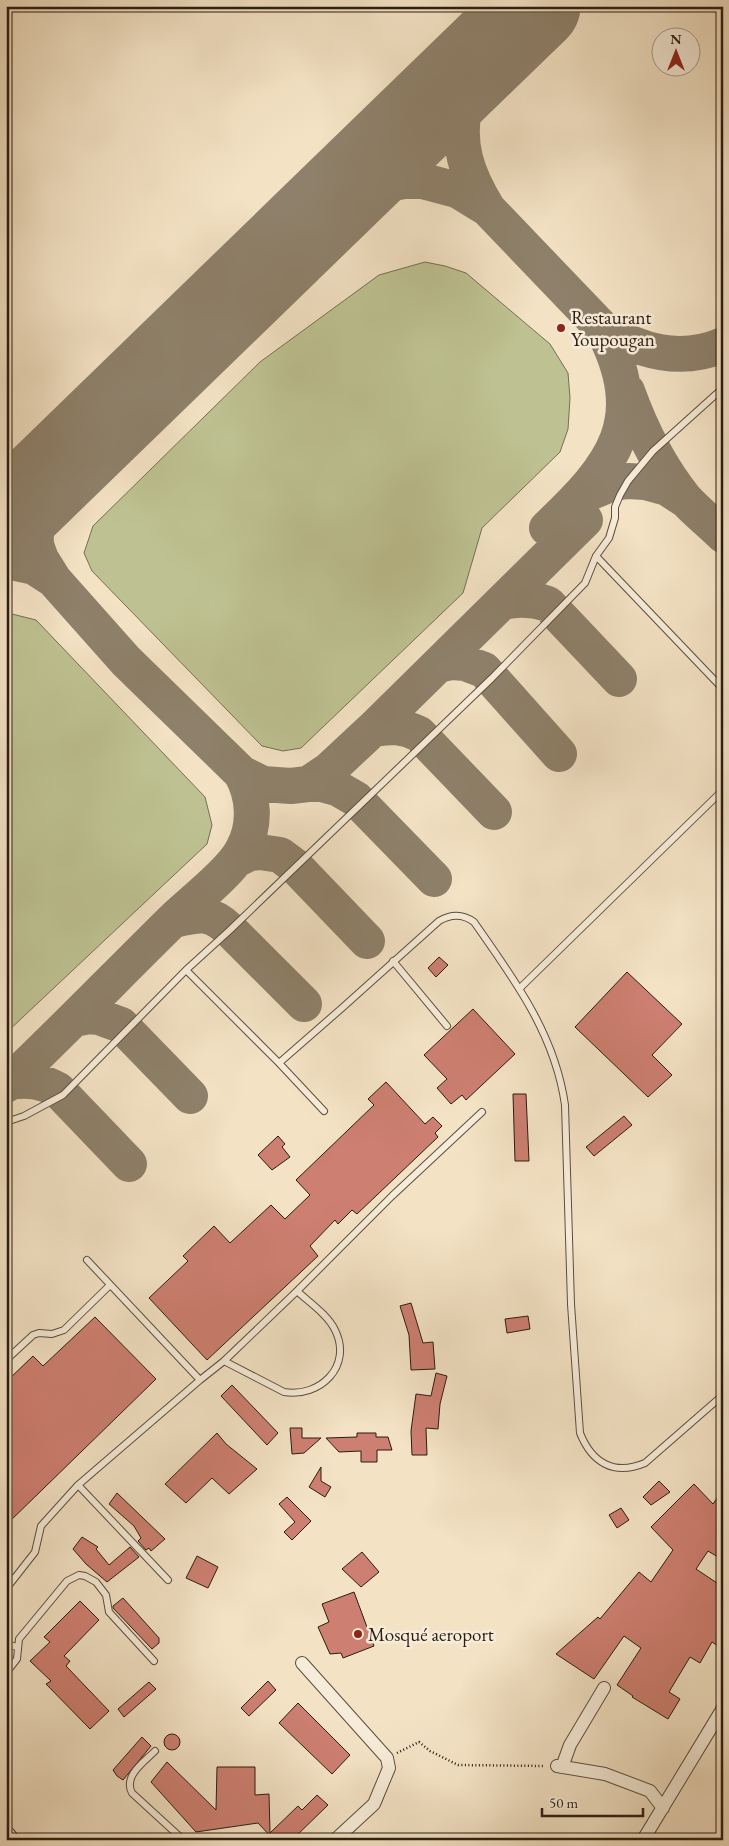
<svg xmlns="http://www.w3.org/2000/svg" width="729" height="1846" viewBox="0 0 729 1846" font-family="'EB Garamond',serif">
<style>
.green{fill:#bec292;stroke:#747052}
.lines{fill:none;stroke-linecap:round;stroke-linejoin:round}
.taxiway{stroke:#8e806a;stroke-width:36}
.runway{stroke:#8e806a;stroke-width:91}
.building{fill:#cd7f71;stroke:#2a1d11}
.service-casing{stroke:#5c4e3e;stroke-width:8}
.minor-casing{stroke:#5c4e3e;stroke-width:14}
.secondary-casing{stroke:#2a1d11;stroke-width:21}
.path{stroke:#2a1d11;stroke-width:2.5;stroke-dasharray:1 2.5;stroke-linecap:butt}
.service{stroke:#f7ecd9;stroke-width:6}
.minor{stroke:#f7ecd9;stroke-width:12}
.secondary{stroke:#f7ecd9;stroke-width:19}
.poi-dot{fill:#8f2418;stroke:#f7ecd9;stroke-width:2}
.labels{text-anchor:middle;stroke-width:5;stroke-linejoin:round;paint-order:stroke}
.poi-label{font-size:19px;fill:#2a1d11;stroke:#f7ecd9;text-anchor:start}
</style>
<rect width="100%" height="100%" fill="#f3e2c4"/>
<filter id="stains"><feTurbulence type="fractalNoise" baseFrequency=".004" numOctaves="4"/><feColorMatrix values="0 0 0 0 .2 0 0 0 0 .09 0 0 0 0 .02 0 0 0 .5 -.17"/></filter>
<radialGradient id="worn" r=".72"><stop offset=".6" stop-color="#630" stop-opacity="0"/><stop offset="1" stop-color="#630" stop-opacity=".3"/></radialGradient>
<path class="green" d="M425 262 445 266 466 273 550 344 568 373 570 398 568 429 560 452 482 528 463 593 301 748 283 751 262 746 92 571 84 553 93 526 260 362 379 275Z
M12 614 36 620 205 797 212 825 207 844 6 1033V617Z"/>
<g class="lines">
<path class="taxiway" d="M482 58C476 72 468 87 465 102 456 144 466 173 488 209
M321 214 354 195 382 185 404 181H423L457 190 488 209 602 328C640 352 680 363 723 345
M627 391C641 430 660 468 686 500 697 512 711 523 723 535
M584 495 613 483 628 481 645 482 667 488 687 501
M547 528C614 465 650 420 602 328
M6 561 34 567 54 580
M503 602C519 598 533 599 548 604L619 679
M438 665 452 662 465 663 484 670 559 754
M373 729C390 726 404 726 419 734L494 812
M241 773 263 784 291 786 308 784 329 770 373 729 585 520
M308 784H322L337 788 356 799 434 879
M238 859 250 853 260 852 280 855 296 867 367 941
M174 920C199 914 210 911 230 930L304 1004
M74 1019 89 1016 99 1017 121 1025 190 1096
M9 1082C28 1079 42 1081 58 1090L129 1164
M6 1085C63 1031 118 974 174 919 193 901 232 871 243 849 256 825 254 796 241 773L126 661 54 580 41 559 36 545 35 508 43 483"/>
<path class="runway" d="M6 519 535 6"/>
</g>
<path class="building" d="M439 957 448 965 436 977 428 968Z
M627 972 682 1024 652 1055 672 1075 648 1097 575 1027Z
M473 1009 515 1054 466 1100 462 1095 451 1104 437 1088 447 1079 424 1055Z
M386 1082 425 1124 433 1117 442 1126 435 1133 438 1137 357 1214 352 1210 338 1224 335 1220 310 1246 318 1256 207 1360 149 1298 188 1261 183 1256 214 1226 230 1243 271 1205 285 1219 310 1195 296 1180 374 1105 368 1099Z
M513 1094H526L529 1161H515Z
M624 1116 632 1125 594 1156 586 1147Z
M278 1136 285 1144 282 1147 290 1157 272 1170 258 1155Z
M411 1303 423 1343 433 1342 435 1369 411 1370 409 1335 400 1306Z
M528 1316 530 1329 507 1333 505 1319Z
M95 1317 156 1379 6 1525V1382L33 1356 43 1366Z
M436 1373 447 1376 440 1404 438 1429 426 1428 427 1455H412L411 1431 416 1394 431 1396Z
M232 1385 278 1433 267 1445 221 1396Z
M290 1428H302V1438H321L304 1453 292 1454Z
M217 1433 226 1444 257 1469 229 1494 212 1478 186 1503 165 1484Z
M357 1433H376V1437H388L392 1450H377V1462H361V1451L339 1452 326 1438 357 1437Z
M321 1467V1481L331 1487 325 1497 309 1487Z
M659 1481 670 1492 651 1505 643 1497Z
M694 1484 713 1504 723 1489V1560L708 1551 696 1569 723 1587V1649L712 1642 700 1663 690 1657 669 1692 680 1699 668 1719 632 1697 633 1696 617 1685 641 1648 624 1636 594 1679 556 1654 598 1617 600 1619 639 1572 651 1582 673 1550 651 1527Z
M117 1493 165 1539 151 1551 149 1548 146 1550 138 1541 141 1538 134 1526 109 1504Z
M287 1497 311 1521 292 1540 284 1532 295 1522 279 1504Z
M621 1508 629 1520 617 1528 609 1515Z
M82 1537 98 1547 96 1549 109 1565 130 1547 139 1557 107 1582 86 1564 73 1549Z
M362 1552 379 1572 361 1587 342 1569Z
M197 1556 218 1567 208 1588 186 1578Z
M354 1592 374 1646 343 1658 341 1653 330 1654 318 1627 329 1622 322 1604Z
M123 1598 159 1638V1643L152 1649 113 1608V1606Z
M80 1601 99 1620 64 1656 70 1661 66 1666 109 1711 90 1729 46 1684 51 1681 30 1661 50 1642 44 1637Z
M268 1681 276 1690 249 1716 241 1708Z
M149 1682 156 1689 124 1717 118 1709Z
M298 1703 350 1755 332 1774 279 1723Z
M164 1742a8 8 0 1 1 16 0a8 8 0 1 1-16 0Z
M142 1737 151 1746 123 1780 117 1776 113 1770Z
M167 1762 216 1810 217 1767H255V1795L269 1794 270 1833 298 1806 302 1810 317 1795 328 1805 292 1840H274L258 1823 196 1832 151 1782Z"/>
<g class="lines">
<g class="service-casing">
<path id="service" d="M596 556 723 689
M393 961 447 1026
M186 970 279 1063 324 1111
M520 988 723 790
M279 1063 342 1008 439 921C451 914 463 914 474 922 514 979 555 1034 565 1105L571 1304 580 1433C592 1463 614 1476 645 1463L723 1395
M6 1122 24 1116 63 1095 186 970 230 930 492 678 585 583 596 556 609 538 615 518V507L620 495 628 481 653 451 723 388
M87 1260 200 1380
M6 1360 33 1335 39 1333 52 1334 64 1330 110 1285
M224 1361 284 1392C320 1398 353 1366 335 1330 328 1315 310 1303 297 1291
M78 1485 168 1580
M6 1589 35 1552 41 1526 78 1485 200 1380 224 1361 297 1291 392 1196 482 1112
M6 1644 17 1647
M6 1673 17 1659 19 1639 67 1581 79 1575 85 1576 96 1582 106 1595 109 1612 154 1661
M155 1751C144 1762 123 1776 132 1793L179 1836 184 1840
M240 1840 264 1838"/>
</g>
<g class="minor-casing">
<path id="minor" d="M302 1663 387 1758 389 1768 374 1804 335 1840
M557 1766 605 1774 650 1791 663 1808
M562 1767 570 1745 604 1688
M643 1840 723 1708"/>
</g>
<g class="secondary-casing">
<path id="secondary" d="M6 1836 9 1840"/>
</g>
<path class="path" d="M397 1753 419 1742 430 1751 458 1765 545 1766"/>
<use href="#service" class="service"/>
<use href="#minor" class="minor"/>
<use href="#secondary" class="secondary"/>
</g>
<g class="poi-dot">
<circle cx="561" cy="328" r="5"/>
<circle cx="358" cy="1634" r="5"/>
</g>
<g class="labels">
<g class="poi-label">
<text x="571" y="324">Restaurant<tspan x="571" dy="22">Youpougan</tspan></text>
<text x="368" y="1641">Mosqué aeroport</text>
</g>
</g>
<rect width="729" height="1846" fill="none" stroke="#f3e2c4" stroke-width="25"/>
<rect x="8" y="8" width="714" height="1831" fill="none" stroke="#2a1d11" stroke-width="2.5"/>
<rect x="12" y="12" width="704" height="1821" fill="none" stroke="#2a1d11"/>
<g transform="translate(676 52)"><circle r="24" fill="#f7ecd9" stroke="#a59989"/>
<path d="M0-4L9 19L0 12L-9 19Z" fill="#8f2418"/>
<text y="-8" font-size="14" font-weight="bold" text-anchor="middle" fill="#2a1d11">N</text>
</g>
<path d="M542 1808v8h101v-8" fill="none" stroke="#2a1d11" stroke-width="2.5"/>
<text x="549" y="1808" font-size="15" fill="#2a1d11" stroke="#f7ecd9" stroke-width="4" paint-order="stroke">50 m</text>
<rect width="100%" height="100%" filter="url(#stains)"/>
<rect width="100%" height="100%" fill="url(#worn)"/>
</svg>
